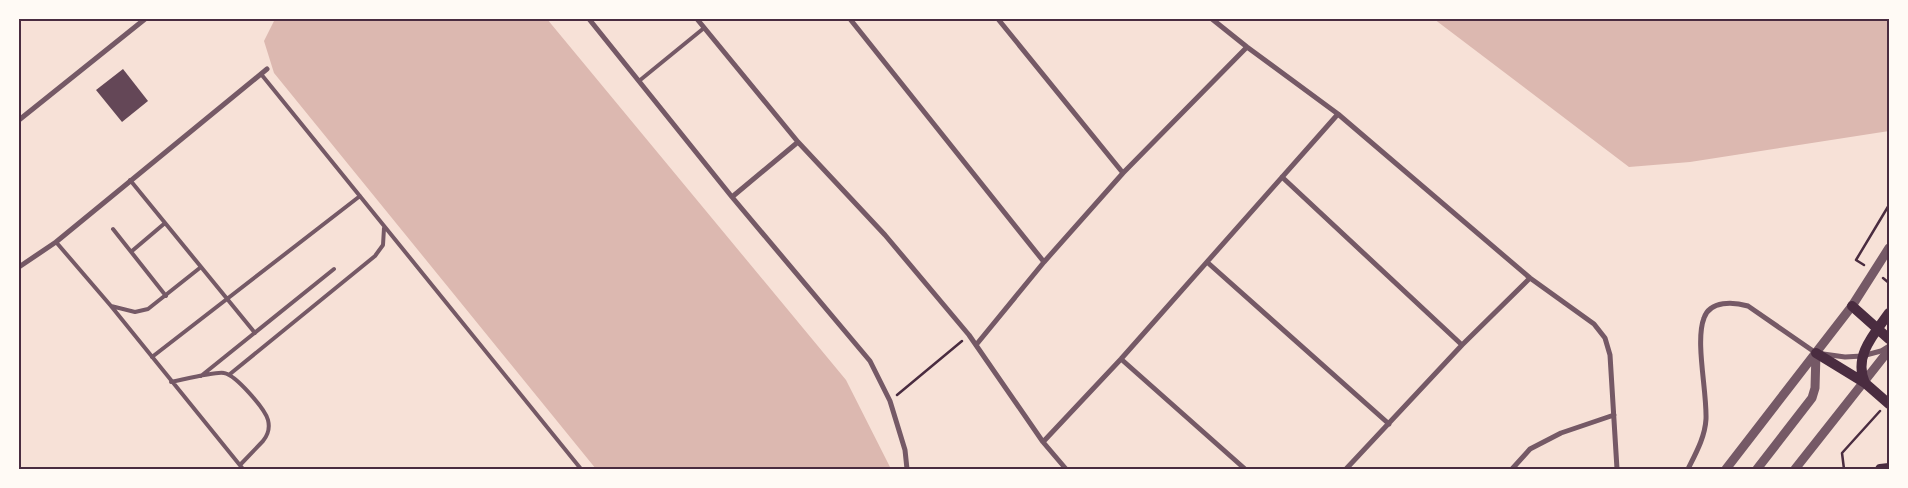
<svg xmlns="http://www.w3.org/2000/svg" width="1908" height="488" viewBox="0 0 1908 488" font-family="'Sofia Sans Condensed',sans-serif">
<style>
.water{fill:#dcb8b0}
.building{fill:#644757}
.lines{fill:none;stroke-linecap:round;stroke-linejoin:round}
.path{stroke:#4a2c40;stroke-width:2.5}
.service{stroke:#755966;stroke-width:4}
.minor{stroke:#755966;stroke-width:5}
.tertiary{stroke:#755966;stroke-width:9}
.secondary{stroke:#4a2c40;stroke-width:10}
.neatline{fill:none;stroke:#4a2c40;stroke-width:2}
</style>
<rect width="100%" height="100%" fill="#f7e1d7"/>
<path class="water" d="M275 19H547L846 380 891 469H596L274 73 264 41Z
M1434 19H1889V131L1690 162 1629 167Z"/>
<path class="building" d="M123 69 148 101 122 122 96 90Z"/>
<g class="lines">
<path class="path" d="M1864 265 1856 260 1889 205
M1883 278 1889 283
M897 395 962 341
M1844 469 1842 453 1880 411"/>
<path class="service" d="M261 74 581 469
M639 81 704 28
M130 180 255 333
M113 229 166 296
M56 242 111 306 243 469
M132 251 165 223
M111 306 135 312 148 309 201 267
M152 357 360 196
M230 374 375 256 383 245 384 228
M201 376 334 269
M171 382C182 380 216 371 224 373 236 375 265 409 268 420 270 428 268 435 263 441L240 465"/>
<path class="minor" d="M589 19 732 197 870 361 890 401 905 450 907 469
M697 19 798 142 885 235 969 335 1043 442 1066 469
M850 19 1044 262
M998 19 1123 173
M1212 19 1247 47 1338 114 1530 278 1594 324 1605 338 1610 355 1617 469
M19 120 145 19
M1282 177 1462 345
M732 197 798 142
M1207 262 1389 424
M19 267 56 242 267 69
M976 345 1044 262 1123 173 1247 47
M1121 359 1245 469
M1043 442 1121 359 1338 114
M1346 469 1462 345 1530 278
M1512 469 1530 449 1561 433 1614 415
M1688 469C1696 453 1705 437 1706 419 1707 391 1695 341 1704 318 1710 300 1734 302 1748 306L1816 353 1845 357 1862 356 1881 351 1889 346"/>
<path class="tertiary" d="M1726 469 1852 306 1889 248
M1757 469 1812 398 1815 388 1816 353
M1795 469 1889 350"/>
<path class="secondary" d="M1852 306 1889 339
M1816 353 1865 383 1889 404
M1865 383C1853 356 1874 334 1889 313
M1880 469 1889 468"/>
</g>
<rect width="1908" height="488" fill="none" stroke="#fffaf5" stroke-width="40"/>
<rect x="20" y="20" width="1868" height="448" class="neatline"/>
</svg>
